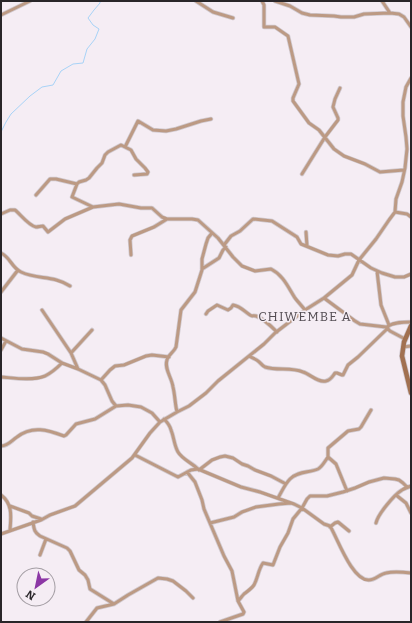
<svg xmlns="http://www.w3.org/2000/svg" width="412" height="623" viewBox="0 0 412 623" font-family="Bitter,serif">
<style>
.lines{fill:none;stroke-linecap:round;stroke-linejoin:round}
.stream{stroke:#a8d3f7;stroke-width:1}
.minor-casing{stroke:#d0c9cf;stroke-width:4.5}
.secondary-casing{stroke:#d0c9cf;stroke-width:6}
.minor{stroke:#bc9a84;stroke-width:3}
.secondary{stroke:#a17050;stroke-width:4.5}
.labels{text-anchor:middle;stroke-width:3;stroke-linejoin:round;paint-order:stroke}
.quarter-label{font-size:13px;letter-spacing:1px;fill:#544d53;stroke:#f5edf4}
</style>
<rect width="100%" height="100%" fill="#f5edf4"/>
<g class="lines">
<path class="stream" d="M1 132 6 122 11 114 30 96 42 87 53 85 61 71 73 64 83 63 87 49 95 39 99 29 93 25 88 18 94 10 100 3V1"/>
<g class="minor-casing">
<path id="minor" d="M196 1 213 12 233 18
M262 1 264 5V27H275L288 36 299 84 293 98V101L309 123 319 130 334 149 344 156 365 164 380 172 404 170
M275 1 290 6 302 13 310 15 334 16 341 17H354L364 14 390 13 399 14 404 17 411 27
M382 1 390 13
M1 15 30 1
M125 147 138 121 153 130 166 131 176 129 201 121 211 119
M302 174 325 137 338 120V118L333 107 335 99 340 88
M77 184 72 197 93 207
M36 195 50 179H56L77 184 79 182 86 180 89 178 97 168 102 163 105 155 108 152 121 145 131 150 136 159 145 168 148 172 147 174 134 175
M395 212 407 214 411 217
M1 214 10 210H15C20 214 29 226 36 227 38 227 41 226 43 226L48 232 65 219 93 207 119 204 141 208H152L162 217 167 219
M306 232 307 246
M224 245 231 236 240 231 253 219 272 221 297 237 301 244 328 255 338 256 345 254H351L371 268 382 273 395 277H404L411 274
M1 253C10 257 12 268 21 272 38 280 53 275 70 286
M131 255 130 240 132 236 154 227 167 219H192L198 220 218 238 233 257 242 266 255 271 271 269C283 275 288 287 295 298 298 302 302 306 305 310
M202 269 219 258 223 250 226 247
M377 271 381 305 389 325
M1 292 18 270
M324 298 355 321 360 324 386 327 390 331 405 339
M42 310 71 353 78 369
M206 314 208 311 217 305 228 310 231 308 233 305C240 306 244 311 250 315 253 317 252 315 256 316 263 318 272 327 277 332
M388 326C395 322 403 322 411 322
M1 338 22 349 43 352 48 354 62 363 78 369 101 380 105 385 112 401 116 406
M403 347 411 346
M1 350 6 341
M71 353 92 330
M249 356C252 358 256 359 258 361 261 363 261 365 265 367 277 371 291 367 303 372 310 374 318 383 326 381 331 380 332 377 335 373H337L342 375H343L348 365 358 357 388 328
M1 377C14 378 32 381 45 376 51 373 57 368 62 363
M101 380 110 370 115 366 124 365 146 356 152 355 169 357
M177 412C175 404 175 395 173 387 172 378 164 369 167 360 168 355 174 352 176 347L181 310 195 292 202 270V259L206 244 208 238 212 233
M164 419C167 422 170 426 171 430 174 437 174 445 178 452 182 459 192 463 198 469L241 487 260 492 294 504 302 508 324 524 330 526C337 537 352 581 369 580 375 580 380 574 386 573 394 571 403 572 411 573
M1 446C8 446 11 441 17 437 32 425 48 430 64 436L66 435 76 424 95 419 116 406 128 405 141 407 152 413 160 422
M135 455 178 477 191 470 198 469
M199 470 212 460 220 457 225 456 233 458 242 464 248 466 255 470 271 476 286 484
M187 472 195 482 202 500 204 509 224 556 232 571 238 601 244 612 243 614 220 622
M347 491 336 464 328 457V448L348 431 359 429 361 427 371 410
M1 495C13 504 11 517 10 530
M396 495 406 503 411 513
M278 498C282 491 285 484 290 479 298 471 309 473 318 469 322 467 325 461 328 457
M10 506 29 513 32 516 41 519
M33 522C34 529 34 532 40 536L67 548 70 551 79 570 85 575 88 580 90 589 114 604
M210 523 234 517 242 512 256 507 279 504 291 503
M376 523C378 514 394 495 402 490 405 488 408 487 411 486
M330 527 335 523 338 522 349 531
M1 534 41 520 50 515 75 506 132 458 150 433 160 422 177 412 189 406 206 393 218 381 264 344 275 333 305 310 324 298 352 275 359 260 376 239 389 220 395 212 396 199 402 182 405 168 407 149 406 137 403 116V102L406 87 411 78
M40 555 46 539
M238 601C240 599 242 596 244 594 248 591 251 589 254 585 258 578 258 570 263 563L273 565 280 547 288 533 293 519 302 508 307 499 310 496H327L343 492 355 488 369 482 384 478 395 479 399 480 403 483 407 487
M86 622 97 608 114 604 128 595 158 578 167 579 173 581 186 591 193 598"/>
</g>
<g class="secondary-casing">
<path id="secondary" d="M411 326 404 342 402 356 411 393"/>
</g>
<use href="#minor" class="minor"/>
<use href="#secondary" class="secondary"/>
</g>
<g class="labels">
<g class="quarter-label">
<text x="305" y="321">CHIWEMBE A</text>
</g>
</g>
<rect width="412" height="623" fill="none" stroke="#292629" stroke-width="4"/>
<g transform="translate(36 587) rotate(213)"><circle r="19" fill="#f5edf4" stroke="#a39da3"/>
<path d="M0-3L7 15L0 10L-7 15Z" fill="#8c37a5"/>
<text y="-6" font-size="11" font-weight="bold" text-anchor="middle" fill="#292629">N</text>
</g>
</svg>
